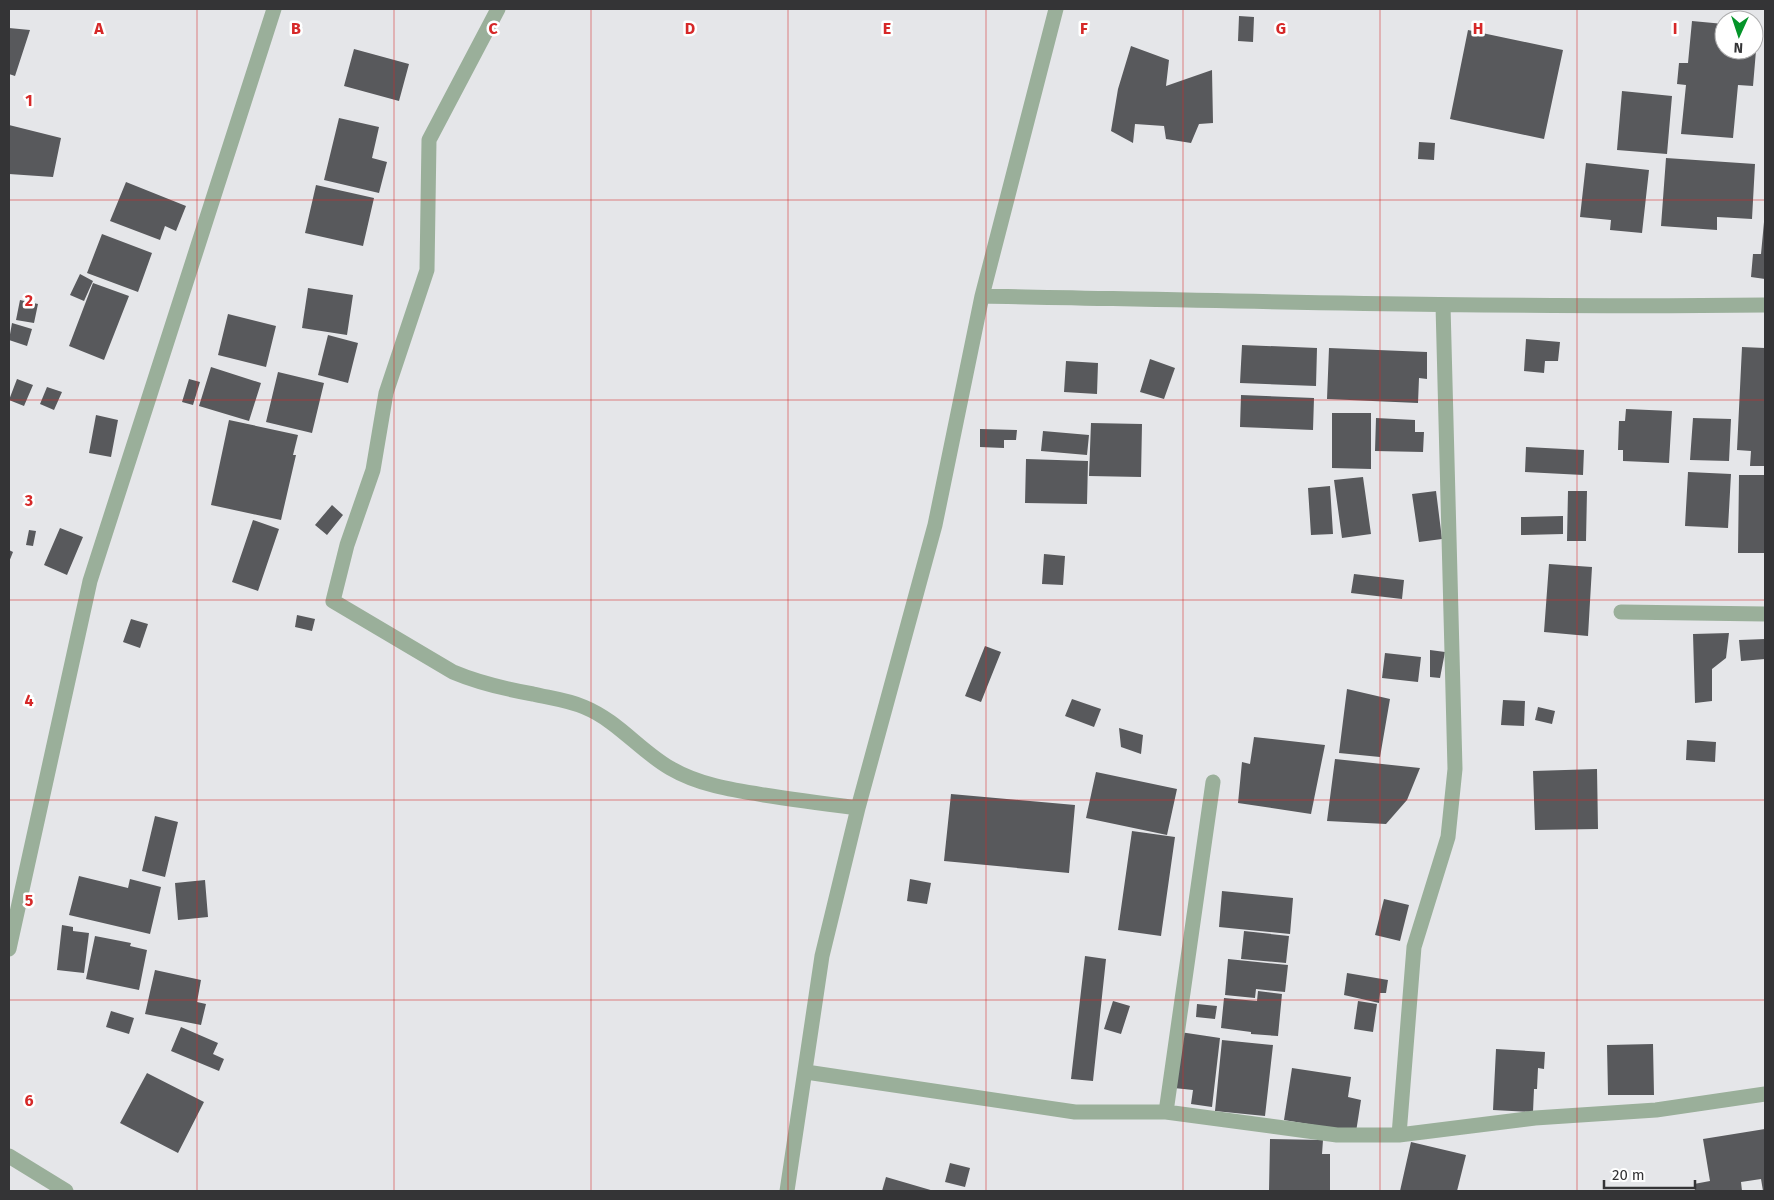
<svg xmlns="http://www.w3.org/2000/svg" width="1774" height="1200" viewBox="0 0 1774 1200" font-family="'Fira Sans',sans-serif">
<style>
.building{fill:#58595c}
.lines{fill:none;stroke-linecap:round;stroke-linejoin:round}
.minor{stroke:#9aaf9a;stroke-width:15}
.grid{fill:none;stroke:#d62828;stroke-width:1;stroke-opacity:0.55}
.grid-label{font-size:16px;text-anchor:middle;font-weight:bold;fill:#d62828;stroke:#fff;stroke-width:5;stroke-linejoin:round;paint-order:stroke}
</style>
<rect width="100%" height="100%" fill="#e5e6e9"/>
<path class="building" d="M1239 16 1254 17 1253 42 1238 41Z
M1692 21 1724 24V50H1754V27H1758L1753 86 1738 85 1733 138 1681 134 1686 85 1677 84 1679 63H1688Z
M9 28 30 30 15 76 9 74Z
M1468 30 1563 50 1544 139 1450 119Z
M1131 46 1169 60 1166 86 1212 70 1213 123 1199 124 1191 143 1166 139 1164 126 1135 124 1133 143 1111 131 1118 89Z
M354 49 409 64 399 101 344 86Z
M1622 91 1672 96 1667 154 1617 150Z
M339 118 379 127 372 158 387 162 379 193 324 180Z
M9 125 61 138 53 177 9 174Z
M1419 142 1435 143 1434 160 1418 159Z
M1666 158 1755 164 1752 219 1717 217V230L1661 226Z
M1586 163 1649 170 1642 233 1610 230 1611 220 1580 217Z
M126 182 186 206 176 231 165 226 160 240 110 221Z
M316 185 374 198 363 246 305 233Z
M1764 222H1765V279L1751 277 1753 254H1761Z
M102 234 152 253 138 292 87 273Z
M80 274 93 281 84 301 70 295Z
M93 283 129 296 104 360 69 346Z
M308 288 353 295 347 335 302 328Z
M20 300 38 304 34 323 16 320Z
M228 314 276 326 266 367 218 355Z
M12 323 32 329 27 346 9 340Z
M328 335 358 343 348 383 318 375Z
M1526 339 1560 342 1558 361H1545L1544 373 1524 371Z
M1242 345 1317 348 1316 386 1240 383Z
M1742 347 1765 348V466H1750L1751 451 1737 450Z
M1329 348 1427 352V379L1419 378 1418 403 1327 399Z
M1150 359 1175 368 1164 399 1140 392Z
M1066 361 1098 363 1097 394 1064 392Z
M211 367 261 383 249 421 199 406Z
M278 372 324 383 312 433 266 422Z
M17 379 33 385 24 406 9 400Z
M189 379 200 382 193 405 182 402Z
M47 387 62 392 54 410 40 404Z
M1241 395 1314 398 1313 430 1240 427Z
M1626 409 1672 411 1669 463 1623 461V450H1618L1619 421H1625Z
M1332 413H1371V469L1332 468Z
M96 415 118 420 111 457 89 453Z
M1376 418 1415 420V432H1424L1423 452 1375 451Z
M1693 418 1731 419 1729 461 1690 460Z
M229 420 298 435 293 455H296L281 520 211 505Z
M1091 423 1142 424 1141 477 1089 476Z
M980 429 1017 430 1016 440H1004V448L980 447Z
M1043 431 1089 435 1087 455 1041 451Z
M1526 447 1584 450 1583 475 1525 472Z
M1026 459 1088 461 1087 504 1025 503Z
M1688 472 1731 474 1728 528 1685 526Z
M1739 475H1765V553H1738Z
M1363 477 1371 534 1342 538 1334 480Z
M1330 486 1333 534 1311 535 1308 488Z
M1436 491 1442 539 1419 542 1412 494Z
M1568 491H1587L1586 541H1567Z
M332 505 343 515 327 535 315 525Z
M1563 516V534L1521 535V517Z
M253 520 279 529 258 591 232 582Z
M60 528 83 537 67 575 44 565Z
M29 530 36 531 33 546 26 545Z
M9 550 13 552 9 562Z
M1044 554 1065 556 1063 585 1042 584Z
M1549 564 1592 567 1588 636 1544 632Z
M1354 574 1404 580 1402 599 1351 593Z
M297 615 315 619 312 631 295 627Z
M131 619 148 624 140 648 123 642Z
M1729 633 1726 658 1712 669V701L1695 703 1693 634Z
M1765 639V659L1741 661 1739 640Z
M985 646 1001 652 981 702 965 696Z
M1430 650 1445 652 1440 678 1430 677Z
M1385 653 1421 657 1418 682 1382 678Z
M1347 689 1390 699 1380 757 1339 753Z
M1072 699 1101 709 1094 727 1065 716Z
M1503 700 1525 701 1524 726 1501 725Z
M1538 707 1555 711 1552 724 1535 720Z
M1119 728 1143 735 1141 754 1121 747Z
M1254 737 1325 745 1311 814 1238 803 1242 762 1250 764Z
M1687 740 1716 742 1715 762 1686 760Z
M1335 759 1420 768 1407 800 1386 824 1327 821Z
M1597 769 1598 829 1535 830 1533 771Z
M1096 772 1177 789 1167 835 1086 818Z
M951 794 1075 805 1069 873 944 861Z
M155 816 178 822 165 877 142 871Z
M1132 831 1175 837 1161 936 1118 930Z
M79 876 128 888 130 879 161 887 150 934 69 915Z
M910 879 931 883 927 904 907 901Z
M205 880 208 917 178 920 175 883Z
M1222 891 1293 898 1290 934 1219 927Z
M1384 899 1409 905 1400 941 1375 935Z
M62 925 73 927V931L89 933 84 973 57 970Z
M1244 931 1289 936 1286 963 1241 959Z
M95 936 131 943 130 946 147 950 139 990 86 979Z
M1085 956 1106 959 1093 1081 1071 1079Z
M1228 959 1288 965 1285 992 1256 989 1255 998 1225 995Z
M155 970 201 980 197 1002 206 1004 201 1025 145 1014Z
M1347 973 1388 980 1386 993H1380L1379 1003 1344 995Z
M1258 991 1282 994 1278 1036 1251 1034V1032L1221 1028 1224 998 1257 1001Z
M1113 1001 1130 1006 1121 1034 1104 1029Z
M1358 1001 1377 1004 1373 1032 1354 1029Z
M1197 1004 1217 1006 1215 1019 1196 1017Z
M111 1011 134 1018 129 1034 106 1027Z
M181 1027 218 1043 213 1054 224 1059 219 1071 171 1051Z
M1180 1032 1220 1038 1212 1107 1191 1104 1193 1090 1174 1088Z
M1222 1040 1273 1045 1265 1116 1215 1111Z
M1653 1044 1654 1095H1608L1607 1045Z
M1496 1049 1545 1052 1544 1069 1538 1068 1537 1089H1534L1533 1112 1493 1110Z
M1292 1068 1351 1077 1348 1097 1361 1100 1356 1132 1284 1120Z
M147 1073 204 1102 178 1153 120 1123Z
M1765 1129V1191H1763L1761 1179 1741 1182 1742 1191H1695L1694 1184 1710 1181 1703 1139Z
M1270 1139 1323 1140 1322 1154H1330V1191H1269Z
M1411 1142 1466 1155 1457 1191H1400Z
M950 1163 970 1168 965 1187 945 1182Z
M886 1177 934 1191H882Z"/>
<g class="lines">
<path class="minor" d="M498 9 429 140 427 270 386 393 373 470 347 545 333 601 453 672C479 683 505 689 533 694 550 698 568 700 584 707 618 721 639 750 670 768 699 785 732 790 764 795 796 800 827 804 858 808
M982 296C1243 301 1504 308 1765 305
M1621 612 1765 614
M9 949 90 581 274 9
M806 1072 1075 1112H1166L1337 1135H1399L1535 1118 1656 1110 1765 1094
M1166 1112 1213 782
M1399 1135 1414 947 1448 837 1455 769 1443 305
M9 1156 66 1191
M787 1191 822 956 858 808 935 525 982 296 1056 9"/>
</g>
<path class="grid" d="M197 9V1191M394 9V1191M591 9V1191M788 9V1191M986 9V1191M1183 9V1191M1380 9V1191M1577 9V1191M9 200H1765M9 400H1765M9 600H1765M9 800H1765M9 1000H1765"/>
<g class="grid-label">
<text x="99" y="34">A</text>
<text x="296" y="34">B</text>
<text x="493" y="34">C</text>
<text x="690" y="34">D</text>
<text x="887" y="34">E</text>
<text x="1084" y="34">F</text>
<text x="1281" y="34">G</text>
<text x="1478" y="34">H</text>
<text x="1675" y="34">I</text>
<text x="29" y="106">1</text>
<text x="29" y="306">2</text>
<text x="29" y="506">3</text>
<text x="29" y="706">4</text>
<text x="29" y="906">5</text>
<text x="29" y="1106">6</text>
</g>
<rect width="1774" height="1200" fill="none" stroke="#343436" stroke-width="20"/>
<g transform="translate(1739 35) rotate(183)"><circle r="24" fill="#ffffff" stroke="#aeaeaf"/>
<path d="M0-4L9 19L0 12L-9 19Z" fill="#049429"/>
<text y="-8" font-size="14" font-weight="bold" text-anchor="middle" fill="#343436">N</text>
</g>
<path d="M1604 1180v8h91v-8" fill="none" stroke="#343436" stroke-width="2.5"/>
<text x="1612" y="1180" font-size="15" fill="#343436" stroke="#ffffff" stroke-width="4" paint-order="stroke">20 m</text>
</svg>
